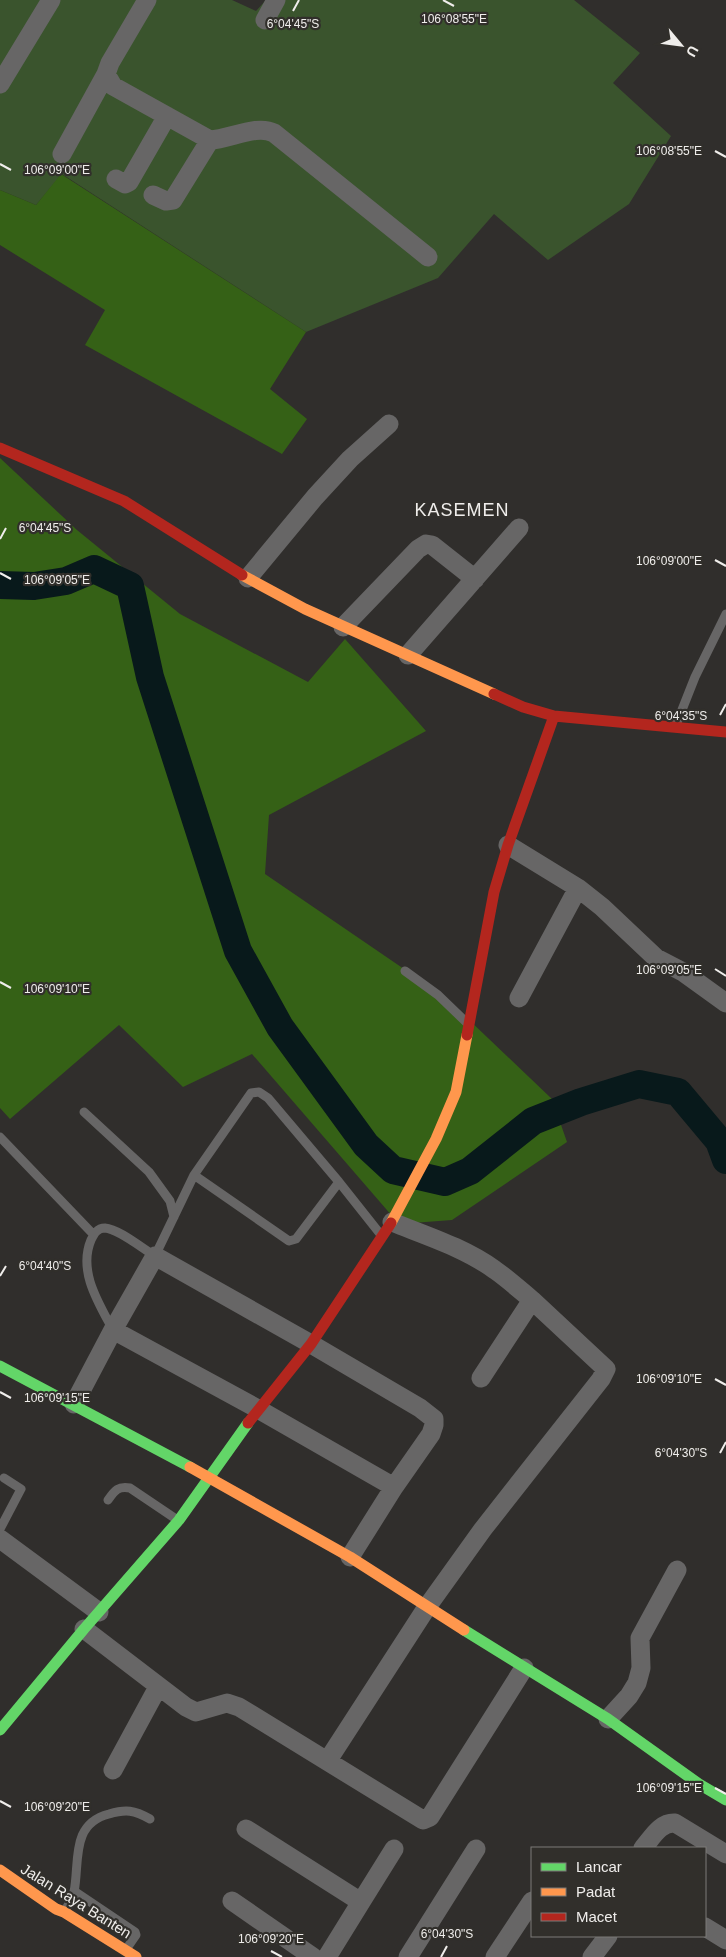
<svg xmlns="http://www.w3.org/2000/svg" width="726" height="1957" viewBox="0 0 726 1957" font-family="Helvetica,sans-serif">
<style>
.green{fill:#3a542d}
.forest{fill:#356116}
.lines{fill:none;stroke-linecap:round;stroke-linejoin:round}
.river{stroke:#08191b;stroke-width:28}
.lane{stroke:#676666;stroke-width:9}
.street{stroke:#676666;stroke-width:19}
.fast{stroke:#63d668;stroke-width:11}
.slow{stroke:#ff974d;stroke-width:11}
.jam{stroke:#b3261e;stroke-width:11}
.ticks{fill:none;stroke:#efedeb;stroke-width:2}
.labels{text-anchor:middle;stroke-width:4.5;stroke-linejoin:round;paint-order:stroke}
.street-label{font-size:15px;fill:#efedeb;stroke:#312f2b}
.quarter-label{font-size:18px;letter-spacing:1px;fill:#efedeb;stroke:#312f2b}
.ticks-label{font-size:12px;text-anchor:middle;fill:#efedeb;stroke:#312f2b;stroke-width:4.5;stroke-linejoin:round;paint-order:stroke}
</style>
<rect width="100%" height="100%" fill="#302e2c"/>
<path class="green" d="M0 0H232L256 11 266 0H574L640 53 613 83 671 136 629 204 548 260 494 214 438 278 306 332 62 174 36 205 0 190Z"/>
<path class="forest" d="M61 174 306 332 270 389 307 419 282 454 85 345 105 310 0 245V190L36 205Z
M0 458 77 530 180 614 308 682 345 639 426 731 269 815 265 874 445 997 552 1099 567 1142 452 1220 399 1224 252 1054 183 1087 119 1025 10 1119 0 1108Z"/>
<g class="lines">
<path class="river" d="M0 585 34 586 66 581 94 569 130 586 150 677 238 951 280 1027 366 1145 393 1170 445 1182 470 1171 533 1121 581 1102 639 1084 678 1092 719 1141 726 1160"/>
<path class="lane" d="M676 725 695 677 726 614
M405 971 438 995 466 1022
M84 1112 149 1172 170 1201 174 1217
M0 1137 93 1234
M194 1175 289 1241 296 1239 339 1182
M113 1330C98 1302 78 1271 91 1240 94 1234 97 1228 105 1228 119 1229 143 1249 155 1256L194 1175 251 1093 259 1092 268 1098 339 1182 381 1235
M108 1500C115 1490 118 1486 130 1488L176 1519
M0 1529 21 1489 4 1478
M74 1891 135 1932 136 1935 127 1948
M66 1909C69 1904 72 1898 74 1892 80 1862 70 1824 109 1814 126 1809 134 1810 150 1819"/>
<path class="street" d="M147 0 110 63 106 74 113 86 210 140C230 139 257 124 274 133L428 257
M265 20 276 0
M0 84 51 0
M62 154 106 74
M116 179 125 184 129 182 167 116
M153 195 166 201 173 200 210 140
M248 578 315 497 350 459 389 424
M343 627 418 549 426 544 432 545 475 579
M408 655 519 528
M508 845 578 888 602 907 656 958 683 972 726 1003
M519 998 578 888
M392 1222C427 1236 465 1248 495 1270 508 1279 520 1290 532 1300
M113 1330 258 1409 394 1487
M74 1404 113 1330 155 1256 311 1344 420 1408 434 1419V1425L431 1434 394 1487 350 1557
M0 1539 99 1612
M84 1629 186 1707 196 1712 227 1703 239 1707 423 1820 430 1817 524 1668
M608 1719 629 1696 637 1683 641 1668 640 1638 677 1570
M328 1760 427 1607 483 1529 601 1379 606 1369 532 1300 481 1378
M113 1770 158 1687
M246 1829 361 1902 327 1957
M643 1848C652 1838 660 1822 675 1823L726 1854
M232 1901 313 1957
M361 1902 394 1849
M705 1927 726 1940
M408 1957 476 1849
M495 1957 532 1901
M592 1957 608 1936"/>
<path class="fast" d="M0 1366 190 1467
M464 1630 608 1719 699 1784 726 1800
M0 1730 84 1629 179 1520 248 1423"/>
<path class="slow" d="M242 575 305 609 494 694
M391 1223 436 1139 456 1092 467 1035
M190 1467 350 1557 464 1630
M0 1870 56 1909 64 1912 136 1957"/>
<path class="jam" d="M0 448 124 501 242 575
M494 694 523 707 554 716 726 732
M467 1035 494 892 508 845 554 716
M248 1423 311 1344 391 1223"/>
</g>
<path class="ticks" d="M443 0 454 6M293 11 299 0M715 151 726 157M0 164 11 170M0 539 6 528M715 560 726 566M0 573 11 579M720 715 726 704M715 969 726 976M0 982 11 988M0 1276 6 1266M715 1379 726 1385M0 1392 11 1398M720 1453 726 1442M715 1788 726 1794M0 1801 11 1807M271 1951 282 1957M441 1957 447 1946"/>
<g class="labels">
<g class="street-label">
<text transform="translate(76 1901) rotate(32)" y="5">Jalan Raya Banten</text>
</g>
<g class="quarter-label">
<text x="462" y="516">KASEMEN</text>
</g>
</g>
<g class="ticks-label">
<text x="454" y="23">106°08'55"E</text>
<text x="293" y="28">6°04'45"S</text>
<text x="669" y="155">106°08'55"E</text>
<text x="57" y="174">106°09'00"E</text>
<text x="45" y="532">6°04'45"S</text>
<text x="669" y="565">106°09'00"E</text>
<text x="57" y="584">106°09'05"E</text>
<text x="681" y="720">6°04'35"S</text>
<text x="669" y="974">106°09'05"E</text>
<text x="57" y="993">106°09'10"E</text>
<text x="45" y="1270">6°04'40"S</text>
<text x="669" y="1383">106°09'10"E</text>
<text x="57" y="1402">106°09'15"E</text>
<text x="681" y="1457">6°04'30"S</text>
<text x="669" y="1792">106°09'15"E</text>
<text x="57" y="1811">106°09'20"E</text>
<text x="447" y="1938">6°04'30"S</text>
<text x="271" y="1943">106°09'20"E</text>
</g>
<rect x="531" y="1847" width="175" height="90" fill="#312f2b" stroke="#7d7b78"/>
<rect x="541" y="1863" width="25" height="8" fill="#63d668" stroke="#7d7b78"/>
<text x="576" y="1872" font-size="15" fill="#efedeb">Lancar</text>
<rect x="541" y="1888" width="25" height="8" fill="#ff974d" stroke="#7d7b78"/>
<text x="576" y="1897" font-size="15" fill="#efedeb">Padat</text>
<rect x="541" y="1913" width="25" height="8" fill="#b3261e" stroke="#7d7b78"/>
<text x="576" y="1922" font-size="15" fill="#efedeb">Macet</text>
<g transform="translate(681 45) rotate(119)" stroke="#312f2b" stroke-width="4" paint-order="stroke">
<path d="M0-4L9 19L0 12L-9 19Z" fill="#efedeb"/>
<text y="-8" font-size="14" font-weight="bold" text-anchor="middle" fill="#efedeb">U</text>
</g>
</svg>
